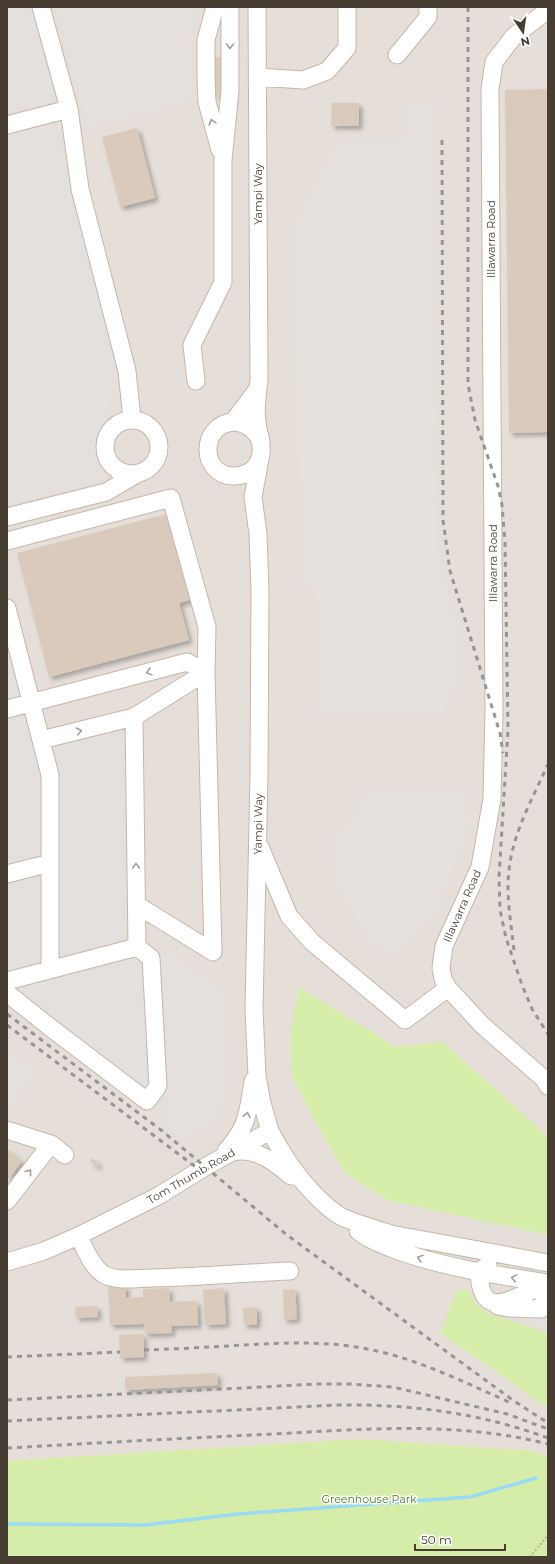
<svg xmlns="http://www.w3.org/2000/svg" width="555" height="1564" viewBox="0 0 555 1564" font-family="Montserrat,sans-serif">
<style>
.industrial{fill:#e6dfd9}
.green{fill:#d5eda8}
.parking{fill:#e4e0dd}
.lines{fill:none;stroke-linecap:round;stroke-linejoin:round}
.stream{stroke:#99dbf7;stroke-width:3.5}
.building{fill:#dacabb;filter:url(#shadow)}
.minor-casing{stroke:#c3b7a9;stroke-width:19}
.path{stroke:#c3ae95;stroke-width:2;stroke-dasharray:2 2;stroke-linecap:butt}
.minor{stroke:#fff;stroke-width:17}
.rail{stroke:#959595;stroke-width:3;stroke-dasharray:5 5;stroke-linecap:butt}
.oneway{stroke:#a39e99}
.labels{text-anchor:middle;stroke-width:3;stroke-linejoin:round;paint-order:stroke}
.street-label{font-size:11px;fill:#473d33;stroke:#fff}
.park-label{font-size:11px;fill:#4e7e21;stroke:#fff}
</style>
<defs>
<filter id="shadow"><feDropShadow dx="3.5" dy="3.5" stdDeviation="2" flood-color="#0004"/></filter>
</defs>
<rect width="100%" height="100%" fill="#f4ede4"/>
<path class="industrial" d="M7 7H548V1456L533 1451 361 1439 7 1461Z"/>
<path class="green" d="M299 987 396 1047 443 1042 548 1137V1235L387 1200 345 1173 319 1128 292 1077 290 1037Z
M457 1290H468L476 1305 488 1313 548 1333V1408L440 1333Z
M361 1439 533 1451 548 1456V1557H7V1461Z"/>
<path class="parking" d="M7 7H31L56 100 7 113Z
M56 7H199L190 38 193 100 87 128Z
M436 105 438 555 460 635 462 668 443 715 317 716 315 596 300 581 294 228 335 140 404 139 405 106Z
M54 124 118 373 96 456 103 480 7 504V136Z
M7 642 22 700 7 704Z
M24 709 45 788 44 857 7 867V714Z
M123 721V939L56 956V737Z
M372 788 466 790 471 823 437 912 392 956 368 942 337 884 334 841Z
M45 870 43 962 9 971 7 961V879Z
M171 950 223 992 227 1081 222 1103 213 1120 205 1127 180 1138 168 1128 160 962Z
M136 955 148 963 153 1079 143 1091 16 997 26 984Z
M7 1050 35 1071 7 1110Z
M548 1290V1330L531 1322 536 1309Z"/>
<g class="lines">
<path class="stream" d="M7 1524 145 1525 238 1514 470 1497 536 1478"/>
</g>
<path class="building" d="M213 57H221V79H224L225 91H221V97H216V91H213Z
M548 89V432L509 433 505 90Z
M332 103H359V126H331Z
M137 128 155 198 120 207 102 137Z
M170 513 193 599 179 603 189 640 49 677 17 553Z
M7 1149 22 1161 7 1181Z
M92 1158 99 1164 97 1167 90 1161Z
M126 1286V1298L143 1297V1289L169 1288 170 1302 197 1301 198 1325 171 1326 172 1333 145 1334 144 1324 110 1325 108 1287Z
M224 1288 226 1324 205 1325 203 1290Z
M295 1289 297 1319 284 1320 283 1290Z
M97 1306 98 1317 76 1318 75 1307Z
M257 1307V1325H244L243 1308Z
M143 1334 144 1357 120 1358 119 1335Z
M217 1373 218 1385 125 1390V1377Z"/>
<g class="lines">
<g class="minor-casing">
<path id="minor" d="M41 7 69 109 80 189 127 371 132 419
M215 7 206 40V78L207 102 220 150
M257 7 259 380C256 406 254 416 261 441
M548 10 514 36 494 62 490 89 494 712 492 799 480 867 444 946 441 968 443 979 448 988 482 1025 544 1079 548 1086
M397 55 428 17V7
M258 77 303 80 327 71 347 48V7
M7 125 69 109
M196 381 192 345 223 282V160L230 91V7
M105 447a27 27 0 1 1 54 0a27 27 0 1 1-54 0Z
M233 422C271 424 270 476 234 476 200 476 199 425 233 422L256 391
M260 459 253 497 258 534 260 590 259 776 254 1009 257 1076 262 1103 270 1131
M7 517 106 492 137 474
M7 541 171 498 207 627 206 672 213 952 137 905
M7 608 50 775V970
M7 709 187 662 206 672
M134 717 137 947
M41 740 134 717 206 672
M260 847 289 916 312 942 405 1020 448 988
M7 874 50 863
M7 981 137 947
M7 993 51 1028 147 1101 158 1086 151 958 137 947
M7 1130 51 1144 65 1155
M226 1151C248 1127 248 1112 253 1081
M233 1152C256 1147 274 1162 291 1176
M7 1201 51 1144
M358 1231C369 1240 383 1245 396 1250 445 1268 497 1275 548 1283
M78 1236C85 1248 91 1266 103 1274 116 1282 137 1278 152 1278 198 1277 244 1273 290 1271
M7 1262 44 1251 78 1236 160 1195 205 1167 270 1131C284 1157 297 1177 318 1198 325 1205 333 1212 342 1217 358 1224 375 1229 391 1234L548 1263
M488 1265 479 1272C481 1328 520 1292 548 1284
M498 1306 508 1308 541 1309 548 1290"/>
</g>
<path class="path" d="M530 1557 548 1535"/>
<use href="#minor" class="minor"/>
<path class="rail" d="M468 7V384L475 420 498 486 502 505 505 542 508 730 499 877 500 910 506 938 522 985 532 1009 548 1034
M442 140 443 520 450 571 500 733 503 753
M514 950C511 923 506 896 509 870 513 832 533 798 548 764
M7 1014 161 1130 287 1235 514 1401 548 1423
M7 1025 205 1174
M144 1350C177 1349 211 1347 244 1345 281 1343 318 1341 356 1347 410 1355 459 1380 509 1402
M7 1357 120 1352
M7 1400 318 1384H350L393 1387 507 1414 548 1429
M7 1421 339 1405C411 1404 480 1413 548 1438
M7 1448C96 1443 185 1438 274 1434 366 1429 457 1421 548 1444"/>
</g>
<defs><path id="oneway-chevron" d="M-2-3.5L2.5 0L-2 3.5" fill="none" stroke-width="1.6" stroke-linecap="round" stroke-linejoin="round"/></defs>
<g class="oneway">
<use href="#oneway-chevron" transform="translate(230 46) rotate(90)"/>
<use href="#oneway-chevron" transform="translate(212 122) rotate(-106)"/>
<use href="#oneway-chevron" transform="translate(149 672) rotate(165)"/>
<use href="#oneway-chevron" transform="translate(79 731) rotate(-14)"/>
<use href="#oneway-chevron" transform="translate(136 866) rotate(-91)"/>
<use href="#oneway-chevron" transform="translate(247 1115) rotate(-77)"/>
<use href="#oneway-chevron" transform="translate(29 1172) rotate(-52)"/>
<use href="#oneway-chevron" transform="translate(420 1258) rotate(-162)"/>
<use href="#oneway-chevron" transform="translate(514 1278) rotate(-170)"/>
</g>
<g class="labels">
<g class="street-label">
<text transform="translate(258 194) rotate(-90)" y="4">Yampi Way</text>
<text transform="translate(491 239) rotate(-90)" y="4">Illawarra Road</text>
<text transform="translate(493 563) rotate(-90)" y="4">Illawarra Road</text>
<text transform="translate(258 824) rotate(-89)" y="4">Yampi Way</text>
<text transform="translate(462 906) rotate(-66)" y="4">Illawarra Road</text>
<text transform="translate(191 1176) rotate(-30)" y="4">Tom Thumb Road</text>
</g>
<g class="park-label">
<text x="369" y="1503">Greenhouse Park</text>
</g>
</g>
<rect width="555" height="1564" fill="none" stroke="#473d33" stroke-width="16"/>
<g transform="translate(523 32) rotate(167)" stroke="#ffffff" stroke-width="3" paint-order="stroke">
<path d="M0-3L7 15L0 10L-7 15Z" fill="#473d33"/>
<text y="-6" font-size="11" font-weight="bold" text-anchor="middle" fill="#473d33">N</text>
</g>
<path d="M415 1544v6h90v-6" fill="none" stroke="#473d33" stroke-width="2"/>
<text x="421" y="1544" font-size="12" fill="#473d33" stroke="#ffffff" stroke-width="3" paint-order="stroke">50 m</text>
</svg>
